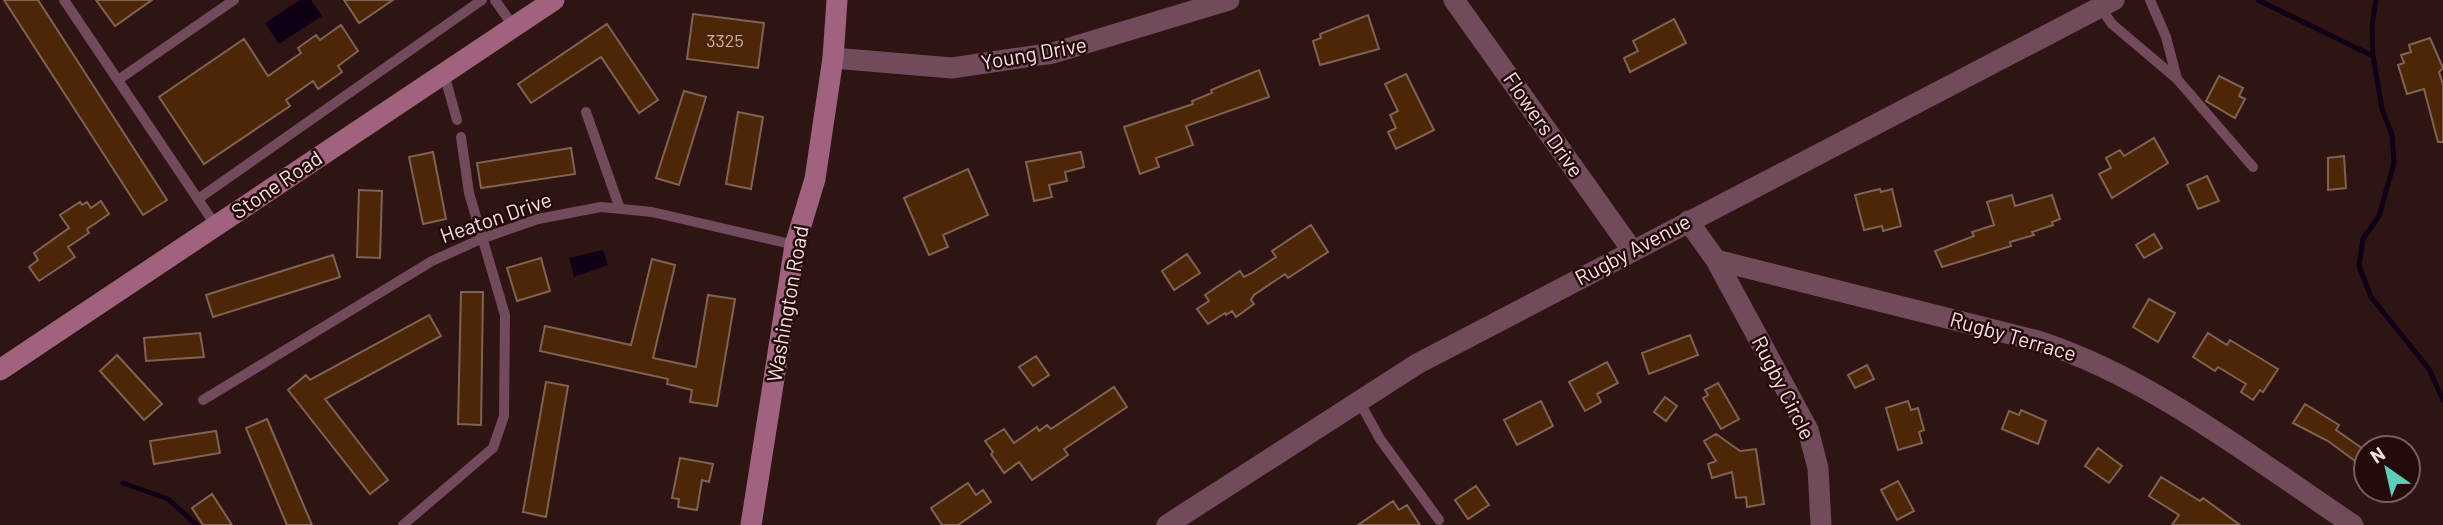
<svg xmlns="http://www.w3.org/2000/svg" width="2443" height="525" viewBox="0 0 2443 525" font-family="Barlow,sans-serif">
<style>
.water{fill:#0f0016}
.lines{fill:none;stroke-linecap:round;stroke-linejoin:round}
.stream{stroke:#0f0016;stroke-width:5}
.building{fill:#4d2507;stroke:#7f6352;stroke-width:2}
.lane{stroke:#714a5c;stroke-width:10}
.street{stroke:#714a5c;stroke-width:21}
.secondary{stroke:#a16280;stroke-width:21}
.labels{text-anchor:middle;stroke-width:5;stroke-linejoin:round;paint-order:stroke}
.number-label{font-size:18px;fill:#cab1a9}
.street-label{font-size:21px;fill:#f4e0df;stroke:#250a0b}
</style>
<rect width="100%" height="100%" fill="#2f1414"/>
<path class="water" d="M300 0H311L322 16 279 44 265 23Z
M603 250 608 265 574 277 569 258Z"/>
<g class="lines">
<path class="stream" d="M2258 0 2373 56
M2376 0 2372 26 2373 56 2382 109 2392 135 2394 163 2379 216 2363 239 2359 266 2371 297 2429 369 2443 400
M123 483 168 499 197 525"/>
</g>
<path class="building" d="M4 0H38L167 200 143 215Z
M96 0H152L115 26Z
M344 0H393L359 23Z
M693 14 764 23 758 68 687 59Z
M1368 15 1379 49 1320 65 1313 41 1321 38 1320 34Z
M1674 19 1686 43 1630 72 1624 58 1638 51 1633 41Z
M607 24 658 100 639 113 601 57 531 103 518 84Z
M341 25 358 51 338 66 342 72 318 89 313 81 286 100 290 106 204 164 159 97 244 39 268 76 301 53 298 48 316 35 320 40Z
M2430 38 2443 68 2439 72 2443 85V142H2438L2424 89 2407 94 2398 65 2404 63 2401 55 2411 52 2409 45Z
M1259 70 1269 97 1186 126 1193 145 1156 158 1159 167 1140 174 1124 127 1193 104 1192 101 1212 93 1211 90Z
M1406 74 1434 130 1396 149 1388 132 1396 128 1390 115 1398 111 1385 84Z
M2219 76 2243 88 2239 96 2245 99 2235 118 2206 101Z
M684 91 706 97 679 185 656 178Z
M738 112 763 117 751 189 726 184Z
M2154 138 2168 163 2112 198 2099 174 2111 168 2106 158 2120 150 2124 156Z
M571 148 575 174 481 188 477 163Z
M433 152 446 219 423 224 409 157Z
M1081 152 1084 167 1065 172 1067 181 1049 185 1052 197 1034 201 1026 162Z
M2344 156 2346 188 2328 190V158Z
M968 169 988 215 943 235 948 247 929 255 904 198Z
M2207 176 2219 201 2198 209 2187 185Z
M1880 189 1881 192 1892 189 1901 226 1883 231 1882 226 1864 230 1855 195Z
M359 190 382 191 380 258 357 257Z
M2012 195 2015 206 2052 195 2060 219 2052 222 2053 225 2032 232 2034 235 2010 242 2011 246 1942 267 1935 251 1974 236 1972 232 1994 225 1987 202Z
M101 201 109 214 87 229 89 233 68 247 75 257 39 281 29 267 38 260 34 253 69 228 60 215 80 202 82 205 87 202 91 208Z
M1311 225 1328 252 1288 278 1285 274 1254 295 1251 300 1254 304 1236 317 1232 311 1226 315 1225 313 1208 324 1197 309 1209 301 1205 295 1240 271 1244 277 1252 273 1276 257 1272 251Z
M2154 234 2162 248 2144 258 2136 245Z
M1187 254 1200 273 1174 290 1162 271Z
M333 255 340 277 213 317 206 295Z
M541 258 550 291 517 301 507 268Z
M652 259 675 265 653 358 696 367 708 295 735 299 717 406 690 402 692 390 667 384 668 379 540 351 545 326 631 345Z
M461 292H483L481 425 458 424Z
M2149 299 2175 313 2158 342 2133 327Z
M429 315 441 336 325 399 388 480 370 494 288 390 306 375 310 380Z
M200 333 204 357 146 361 144 338Z
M2208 333 2227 345 2230 340 2278 369 2263 392 2260 390 2253 400 2241 392 2246 384 2218 367 2215 371 2193 357Z
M1690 335 1698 355 1649 374 1642 353Z
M117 355 162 404 144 420 100 371Z
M1036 356 1049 375 1033 386 1019 367Z
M1607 362 1618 383 1597 394 1601 402 1585 411 1569 382Z
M1867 365 1874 379 1855 388 1848 375Z
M546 382 568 386 546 517 523 512Z
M1718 383 1739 419 1721 429 1703 398 1708 395 1705 390Z
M1114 387 1127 407 1064 449 1068 455 1032 480 1019 462 1004 473 991 454 993 452 985 441 1004 429 1014 443 1037 427 1039 431 1047 425 1051 429Z
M1665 397 1677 406 1666 421 1654 412Z
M1541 401 1553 426 1517 445 1504 420Z
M1908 401 1911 410 1918 408 1924 430 1919 432 1922 443 1898 450 1886 408Z
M2305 404 2339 425 2336 430 2366 451V469L2328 441 2293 423Z
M2021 410 2046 421 2038 444 2002 429 2009 411 2019 415Z
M267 419 312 525H287L246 428Z
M216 431 220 453 154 464 150 441Z
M1716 434 1740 451 1756 449 1764 504 1747 507 1746 497 1736 498 1732 472 1712 478 1708 464 1716 461 1704 441Z
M2098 448 2122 466 2109 483 2085 466Z
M680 458 713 464 709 482 702 480 697 510 678 507 679 499 672 498Z
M2161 477 2200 501 2203 498 2240 525H2172L2179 515 2149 496Z
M1898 481 1914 511 1897 520 1881 490Z
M968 483 976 495 983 490 991 502 958 525H942L931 508Z
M1476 486 1489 505 1468 519 1455 500Z
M212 494 232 525H203L192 508Z
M1393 501 1399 510 1407 505 1420 525H1358Z"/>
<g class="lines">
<path class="lane" d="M64 0 216 226
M495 0 514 27
M2150 0 2166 37 2177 79
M2100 7 2112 24 2177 79 2253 167
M444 74 457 120
M118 80 234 0
M586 112 620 209
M198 199 482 0
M203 400 432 261 481 239 538 219 601 207 652 212 795 245
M1359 401 1380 439 1439 520
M403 525 493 448 504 416 505 315 469 193 461 137"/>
<path class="street" d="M1454 0 1632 250
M833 58 952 68 1053 53 1229 0
M1688 221 1716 260 1808 430 1818 468 1821 525
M1716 260 2038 341C2152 378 2254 459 2353 525
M1167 525 1417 364 2114 0"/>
<path class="secondary" d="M0 370 554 0
M751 525 795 245 815 179 833 58 837 0"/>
</g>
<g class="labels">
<g class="number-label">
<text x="725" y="47">3325</text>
</g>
<g class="street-label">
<text transform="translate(1034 54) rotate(-10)" y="7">Young Drive</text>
<text transform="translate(1543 125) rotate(55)" y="7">Flowers Drive</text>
<text transform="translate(277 185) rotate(-34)" y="7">Stone Road</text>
<text transform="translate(496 218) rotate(-19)" y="7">Heaton Drive</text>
<text transform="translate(1633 250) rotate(-28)" y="7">Rugby Avenue</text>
<text transform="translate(788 304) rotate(-80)" y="7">Washington Road</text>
<text transform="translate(2013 337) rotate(16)" y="7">Rugby Terrace</text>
<text transform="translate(1783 388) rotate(63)" y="7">Rugby Circle</text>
</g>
</g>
<g transform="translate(2387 469) rotate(326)"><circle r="33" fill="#250a0b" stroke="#786060" stroke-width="2"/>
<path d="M0-5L12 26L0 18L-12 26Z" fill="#5dceb8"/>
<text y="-10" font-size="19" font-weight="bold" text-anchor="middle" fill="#f4e0df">N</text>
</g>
</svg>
